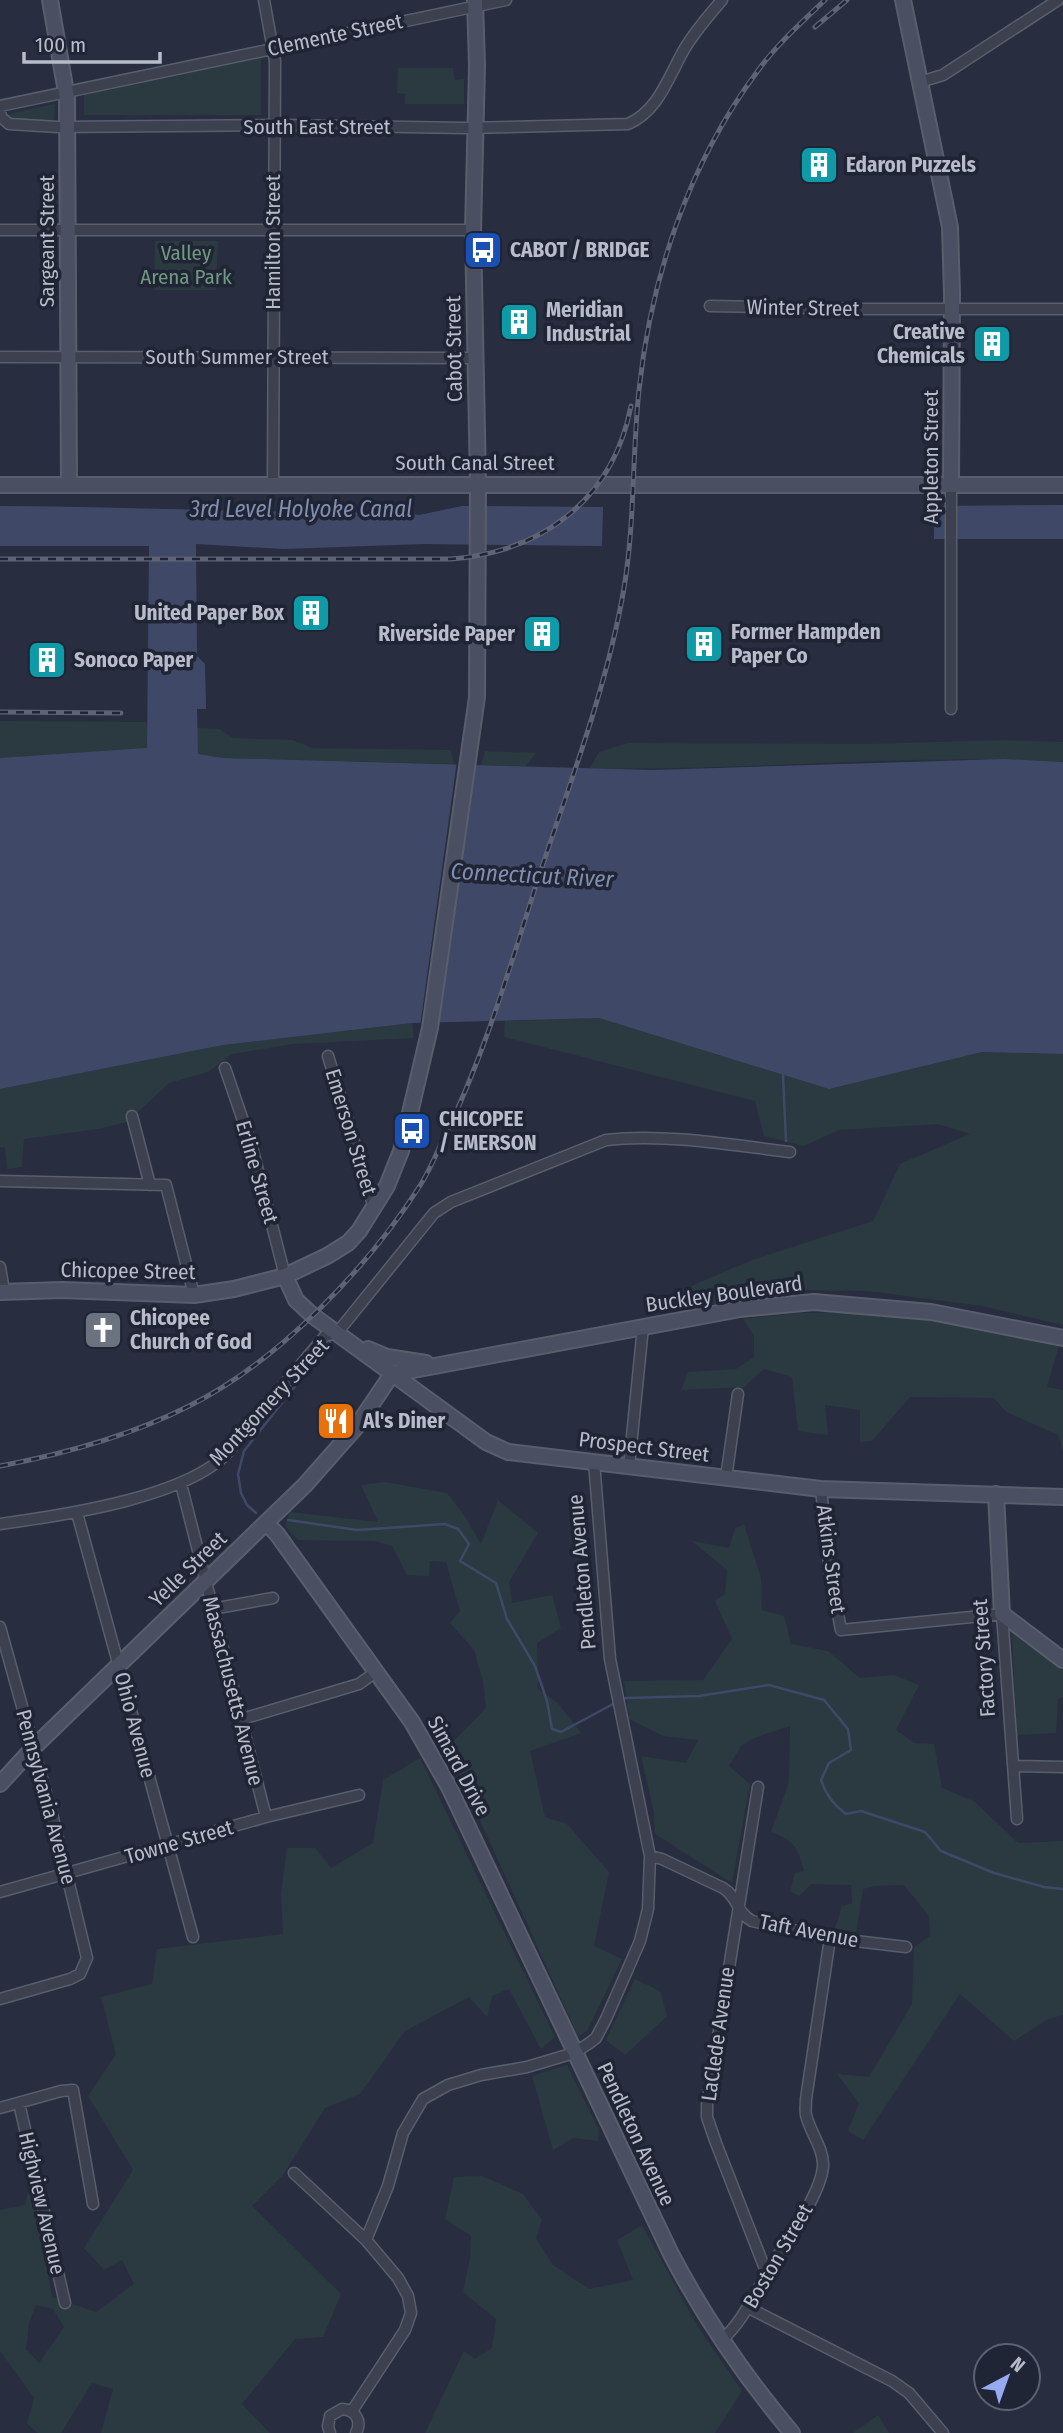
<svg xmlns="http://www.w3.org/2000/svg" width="1063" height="2433" viewBox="0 0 1063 2433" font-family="'Fira Sans Condensed',sans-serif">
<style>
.green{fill:#2a3a40;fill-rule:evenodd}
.water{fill:#3f4967}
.pier{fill:#282e3f}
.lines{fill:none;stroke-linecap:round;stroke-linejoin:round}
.stream{stroke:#3f4967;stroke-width:2.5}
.street-casing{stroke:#595e6d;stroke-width:13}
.secondary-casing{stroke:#595e6d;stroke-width:18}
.street{stroke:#3c404f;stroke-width:10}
.secondary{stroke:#4a4f62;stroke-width:14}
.rail-casing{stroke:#5e6476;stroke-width:5}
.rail{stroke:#202535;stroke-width:2.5;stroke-dasharray:8;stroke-linecap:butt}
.labels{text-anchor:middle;stroke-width:7;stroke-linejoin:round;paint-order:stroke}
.street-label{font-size:21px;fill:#b8bcca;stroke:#202535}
.poi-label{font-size:21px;font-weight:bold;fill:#b8bcca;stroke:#202535;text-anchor:start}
.park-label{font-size:21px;fill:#719981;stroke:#202535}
.water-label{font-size:23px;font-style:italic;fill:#828eaf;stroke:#202535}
</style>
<rect width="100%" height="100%" fill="#282e3f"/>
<path class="green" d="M261 58V115H84V95Z
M398 68H453L455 80 464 79V104H405V94L397 93Z
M55 104 54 120H13L8 117 12 113Z
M155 241H218L216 290H154Z
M0 721 147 722V749L0 758Z
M197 728 219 729 233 738 293 740 312 748 451 750 454 764 222 758 198 755Z
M1004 740 1063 742V762C906 752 748 772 590 768L599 752 628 743 867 744Z
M485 751 536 753 526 766 481 765Z
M599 1018 829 1089 982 1052 1063 1054V1325L982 1306 868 1291 806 1290 659 1313 658 1300 752 1260 873 1221 900 1164 970 1134 938 1124 839 1130 804 1146 764 1136 755 1101 504 1037 505 1021Z
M412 1023 414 1038 293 1044 232 1054 208 1072 169 1083 127 1122 98 1129 24 1139 22 1167 7 1169 5 1148 0 1147V1089L223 1045Z
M864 1312 967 1326 1059 1346 1047 1387 1063 1390V1450L1058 1435 1006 1412 994 1398 910 1397 872 1441 860 1442V1410L825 1405 828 1435 798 1431 792 1377 764 1369 744 1387 681 1390 688 1372 736 1369 754 1357V1336L743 1319 797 1313Z
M385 1482 447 1493 464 1515 481 1544 498 1500 538 1533 509 1582 512 1603 552 1595 561 1628 537 1643 538 1689 558 1703 581 1733 530 1751 545 1817 567 1824 609 1872 594 1946 622 1959 587 2031 578 2036 447 1748 486 1708 483 1681 474 1650 450 1623 460 1611 446 1562 430 1561 429 1576 407 1575 392 1546 374 1541 298 1540 285 1526 290 1512 378 1522 361 1485Z
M744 1524 761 1578 762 1610 784 1616 791 1644 828 1651 860 1678 894 1675 919 1685 896 1730 915 1743 934 1744 942 1788 974 1801 1018 1843 1063 1841V2015L1048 2019 1014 2041 960 1994 863 2140 848 2131 859 2103 837 2074 869 2077 912 2004 914 1947 930 1936 929 1916 904 1885 876 1886 863 1889 856 1934 835 1928 842 1906 852 1903 851 1885 811 1884 799 1896 790 1891 795 1873 804 1871C797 1847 795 1841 771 1832L789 1782 790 1726 754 1738 741 1746 729 1766 750 1784 732 1883 655 1834 654 1813 641 1756 686 1763 698 1740 663 1736 629 1719 624 1681 703 1680 732 1639 715 1601 725 1594 727 1570 692 1541 729 1548 735 1528Z
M1012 1634 1063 1668V1697L1058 1699 1056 1733 1017 1735Z
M420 1758 555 2037 541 2049 509 1989 492 1996 487 2017 469 1997 405 2031 360 2094 325 2108 283 2175 252 2206 341 2294 323 2337 295 2339 242 2404 270 2433H101L113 2389 92 2383 61 2433H38L27 2424 34 2398 0 2351V2210L25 2205 31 2177 52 2297 96 2312 134 2284 122 2260 104 2270 84 2248 133 2170 88 2096 116 2054 101 1997 152 1984 157 1949 283 1934 281 1894 287 1848H315L331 1868 373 1843 383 1780ZM36 2305 53 2309 64 2327 39 2363 26 2349 29 2323Z
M635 1979 660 1991 667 2016 625 2055 606 2040Z
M567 2065 599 2130 598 2141 573 2138 553 2150 532 2076Z
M482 2176 523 2194 542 2220 536 2238 553 2265 589 2289 633 2280 617 2240 642 2225 698 2327 742 2391 715 2433H425L464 2351 475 2359 492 2348 496 2319 463 2292 470 2258 471 2236 445 2219 454 2177Z
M878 2415 889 2433H853Z"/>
<path class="water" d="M1063 505V539H934V506Z
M0 506C135 507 270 513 405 513L419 515 462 506 603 507 602 546 423 544 284 549 196 544 197 656 205 664 206 709H197L198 754 223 758 653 770 1004 759 1063 762V1054L982 1052 829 1089 599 1018 412 1023 223 1045 0 1089V758L147 748 149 546H0Z"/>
<path class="pier" d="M457 761H476L439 1026H420Z"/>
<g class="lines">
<path class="stream" d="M783 1075 786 1141
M256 1513 247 1505 241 1493 238 1474 244 1451 330 1342
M288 1520 357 1530 445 1524 458 1529 469 1544 460 1561 496 1583 507 1619 535 1666 547 1701 552 1729 561 1732 615 1703
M621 1700 626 1698 699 1696 769 1685 824 1700 848 1729 851 1750 829 1763 821 1780C826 1795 833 1805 846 1814L861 1811 925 1832 941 1851 994 1873 1044 1887 1063 1889"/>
<g class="street-casing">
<path id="street" d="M264 0 275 61 273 486
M920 82 943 75 1058 0
M0 106 506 0
M0 113 2 118 9 124 58 127 284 125 467 128 628 124C659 111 669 75 685 48 696 30 709 15 722 0
M0 230H473
M710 306 862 309H1063
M0 357 475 358
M951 484V709
M328 1056 374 1208
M225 1068 252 1147 285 1276
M132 1116 150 1185
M0 1181 166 1185 194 1295
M0 1267 4 1291
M629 1466 643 1327
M726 1478 738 1394
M181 1484 266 1817
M821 1489 830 1572 841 1630 1002 1614 1017 1819
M77 1513 193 1937
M0 1524C59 1516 203 1496 235 1443L325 1336 337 1333 434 1213 451 1202 606 1140C663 1133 733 1145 790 1152
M212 1609 273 1598
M0 1627 53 1818 87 1958 80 1974 70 1979 0 1999
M242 1719 359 1684 377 1671
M1014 1766 1063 1767
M758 1787 707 2105V2117L716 2143 767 2274
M650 1856 662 1859 723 1888C738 1897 736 1912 752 1921L830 1938 906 1947
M0 1892 266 1817 359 1795
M19 2103 65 2303
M0 2108 61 2091 73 2090 93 2204
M294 2173 366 2240
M749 2308 892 2381 909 2393 943 2433
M721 2341C742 2322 752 2299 766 2275 781 2248 821 2196 823 2166 824 2149 810 2132 806 2115 805 2110 806 2104 806 2099L830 1938
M352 2411 405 2330 411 2313 408 2296 398 2278 366 2240 388 2186 403 2133 423 2099 448 2085 481 2075 527 2067 574 2053 588 2044 596 2038 606 2019 640 1941 648 1909 650 1856 610 1659 594 1462
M330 2433 328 2426 330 2416 342 2409C356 2410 362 2421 356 2433"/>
</g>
<g class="secondary-casing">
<path id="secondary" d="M50 0 67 98 69 485
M903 0 950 227 952 294 951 484
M0 485H1063
M285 1276 296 1300 312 1315 486 1442 508 1452 821 1489 1063 1497
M0 1292 62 1290 194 1295 234 1289 285 1276 327 1256 348 1243 359 1231 387 1186 401 1151 430 1028 477 697 478 483 473 230 477 66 475 0
M368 1349 387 1357 426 1363
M392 1374 740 1309 814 1302 931 1312 1063 1338
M996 1494 1002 1614 1063 1660
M266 1523 277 1534 412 1722 449 1787 671 2254C705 2319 745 2377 792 2433
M0 1784 33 1748 305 1485 357 1426 392 1374"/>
</g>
<use href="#street" class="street"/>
<use href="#secondary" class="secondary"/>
<g class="rail-casing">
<path id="rail" d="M815 27 847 0
M0 559H451C543 552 613 499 631 406
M0 712 121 713
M0 1466C64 1454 130 1436 189 1406 278 1362 368 1268 421 1184 429 1171 435 1157 441 1144 483 1060 509 970 537 882 569 785 607 688 624 588 635 522 632 456 639 390 651 277 689 163 757 72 776 45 801 23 825 0"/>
</g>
<use href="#rail" class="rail"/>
</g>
<defs>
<g id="building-square" transform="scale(2.0125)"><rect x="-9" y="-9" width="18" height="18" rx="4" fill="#0f9aa8" stroke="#202535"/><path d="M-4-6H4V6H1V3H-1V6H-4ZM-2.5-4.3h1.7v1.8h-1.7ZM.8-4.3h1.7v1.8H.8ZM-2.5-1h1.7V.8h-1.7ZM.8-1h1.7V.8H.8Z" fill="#fff"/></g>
<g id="bus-square" transform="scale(2.0125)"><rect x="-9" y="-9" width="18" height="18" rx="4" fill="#1a4fb4" stroke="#202535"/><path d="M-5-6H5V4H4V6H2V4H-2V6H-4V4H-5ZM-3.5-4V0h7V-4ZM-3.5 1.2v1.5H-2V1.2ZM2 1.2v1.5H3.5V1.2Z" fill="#fff"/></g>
<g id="church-square" transform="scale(2.0125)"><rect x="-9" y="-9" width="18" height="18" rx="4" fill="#6b7280" stroke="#202535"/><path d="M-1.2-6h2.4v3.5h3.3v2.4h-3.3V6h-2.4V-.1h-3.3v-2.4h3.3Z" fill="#fff"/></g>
<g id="restaurant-square" transform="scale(2.0125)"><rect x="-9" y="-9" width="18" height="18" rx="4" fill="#e8710a" stroke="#202535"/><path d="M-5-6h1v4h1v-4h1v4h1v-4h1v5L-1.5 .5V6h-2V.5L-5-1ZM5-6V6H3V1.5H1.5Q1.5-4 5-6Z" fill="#fff"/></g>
</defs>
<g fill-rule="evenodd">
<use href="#building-square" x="819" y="165"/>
<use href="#bus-square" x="483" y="250"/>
<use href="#building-square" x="519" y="322"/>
<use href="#building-square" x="992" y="344"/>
<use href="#building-square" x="311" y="613"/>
<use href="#building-square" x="542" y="634"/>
<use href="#building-square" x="704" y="644"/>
<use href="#building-square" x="47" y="660"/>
<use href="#bus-square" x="412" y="1131"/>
<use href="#church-square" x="103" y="1330"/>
<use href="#restaurant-square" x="336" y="1421"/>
</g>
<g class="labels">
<g class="street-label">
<text transform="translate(335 35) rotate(-12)" y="7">Clemente Street</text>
<text x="317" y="134">South East Street</text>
<text transform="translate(47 241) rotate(-90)" y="7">Sargeant Street</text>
<text transform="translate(273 242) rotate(-90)" y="7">Hamilton Street</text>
<text transform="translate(803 308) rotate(1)" y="7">Winter Street</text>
<text transform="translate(454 349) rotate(-91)" y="7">Cabot Street</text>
<text x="237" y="364">South Summer Street</text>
<text transform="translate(931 457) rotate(-90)" y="7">Appleton Street</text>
<text x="475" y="470">South Canal Street</text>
<text transform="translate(351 1132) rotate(73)" y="7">Emerson Street</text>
<text transform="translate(257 1172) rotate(74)" y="7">Erline Street</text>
<text transform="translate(128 1271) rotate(1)" y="7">Chicopee Street</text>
<text transform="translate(724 1294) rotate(-8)" y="7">Buckley Boulevard</text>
<text transform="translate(269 1402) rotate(-47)" y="7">Montgomery Street</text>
<text transform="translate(644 1447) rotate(7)" y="7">Prospect Street</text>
<text transform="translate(831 1559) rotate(82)" y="7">Atkins Street</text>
<text transform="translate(188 1569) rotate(-44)" y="7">Yelle Street</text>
<text transform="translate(582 1572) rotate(-95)" y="7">Pendleton Avenue</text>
<text transform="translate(984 1658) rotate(-94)" y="7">Factory Street</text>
<text transform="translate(233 1691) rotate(76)" y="7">Massachusetts Avenue</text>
<text transform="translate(135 1725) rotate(75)" y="7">Ohio Avenue</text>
<text transform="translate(459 1766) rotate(62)" y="7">Simard Drive</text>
<text transform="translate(46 1797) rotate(75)" y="7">Pennsylvania Avenue</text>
<text transform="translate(179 1842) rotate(-16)" y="7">Towne Street</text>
<text transform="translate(809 1931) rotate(11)" y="7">Taft Avenue</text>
<text transform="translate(718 2034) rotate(-82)" y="7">LaClede Avenue</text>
<text transform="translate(636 2134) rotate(65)" y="7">Pendleton Avenue</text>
<text transform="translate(42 2203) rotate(77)" y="7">Highview Avenue</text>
<text transform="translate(778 2256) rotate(-60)" y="7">Boston Street</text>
</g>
<g class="poi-label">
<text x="846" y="172">Edaron Puzzels</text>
<text x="510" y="257">CABOT / BRIDGE</text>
<text x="546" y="317">Meridian<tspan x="546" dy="24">Industrial</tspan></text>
<text x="965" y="339" text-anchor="end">Creative<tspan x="965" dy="24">Chemicals</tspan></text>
<text x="284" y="620" text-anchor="end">United Paper Box</text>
<text x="731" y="639">Former Hampden<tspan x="731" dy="24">Paper Co</tspan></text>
<text x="515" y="641" text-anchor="end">Riverside Paper</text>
<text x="74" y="667">Sonoco Paper</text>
<text x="439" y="1126">CHICOPEE<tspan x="439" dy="24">/ EMERSON</tspan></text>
<text x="130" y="1325">Chicopee<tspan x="130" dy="24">Church of God</tspan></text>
<text x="363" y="1428">Al's Diner</text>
</g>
<g class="park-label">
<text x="186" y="260">Valley<tspan x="186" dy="24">Arena Park</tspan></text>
</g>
<g class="water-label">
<text x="301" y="517">3rd Level Holyoke Canal</text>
<text transform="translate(532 875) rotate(3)" y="8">Connecticut River</text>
</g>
</g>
<g transform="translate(1007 2377) rotate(41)"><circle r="33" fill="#202535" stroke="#5d6171" stroke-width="2"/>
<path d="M0-5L12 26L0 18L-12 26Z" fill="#96aaf1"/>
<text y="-10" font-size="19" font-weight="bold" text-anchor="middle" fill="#b8bcca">N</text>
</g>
<path d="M24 52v10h136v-10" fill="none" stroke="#b8bcca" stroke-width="3.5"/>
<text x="35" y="52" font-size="21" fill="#b8bcca" stroke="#202535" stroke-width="5" paint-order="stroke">100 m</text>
</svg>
